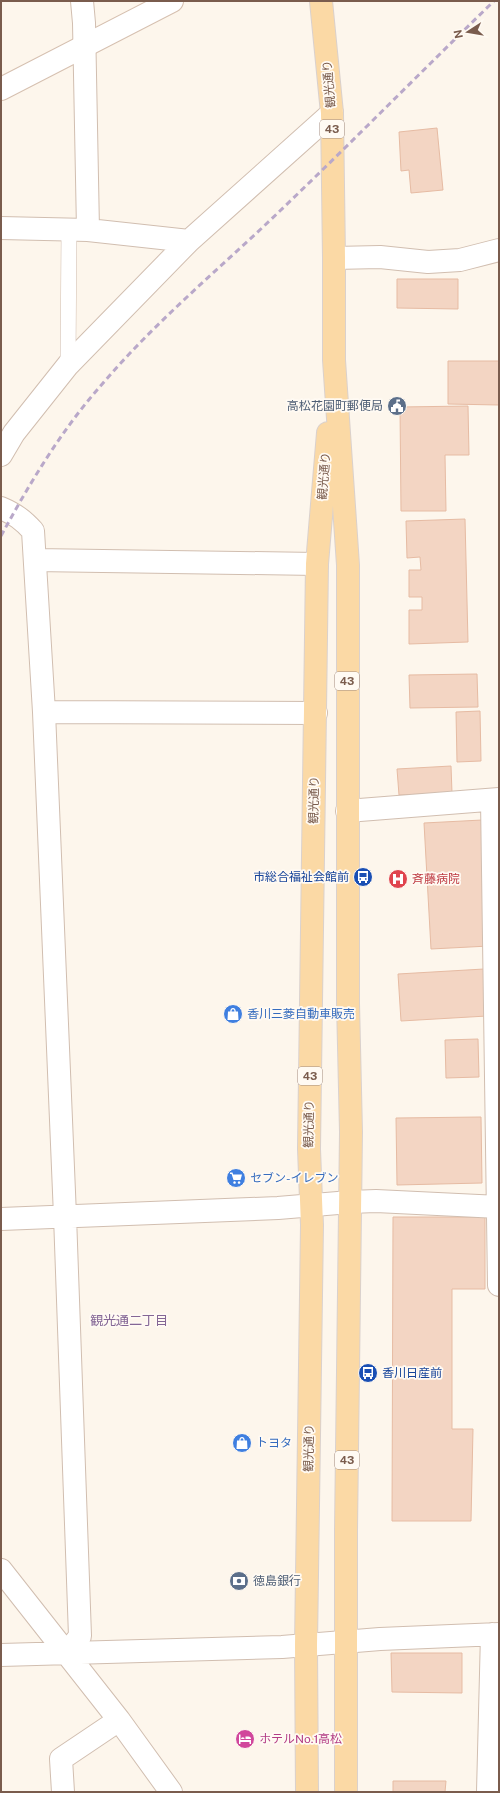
<svg xmlns="http://www.w3.org/2000/svg" width="500" height="1793" viewBox="0 0 500 1793" font-family="'Public Sans','Noto Sans JP',sans-serif">
<style>
.building{fill:#f3d5c3;stroke:#e6bba3}
.lines{fill:none;stroke-linecap:round;stroke-linejoin:round}
.lane-casing{stroke:#d1beb0;stroke-width:16}
.street-casing{stroke:#d1beb0;stroke-width:24}
.secondary-casing{stroke:#d6c0b0;stroke-width:24}
.primary-casing{stroke:#dad1cd;stroke-width:24}
.lane{stroke:#fff;stroke-width:15}
.street{stroke:#fff;stroke-width:22}
.secondary{stroke:#fff;stroke-width:22}
.primary{stroke:#fbd9a5;stroke-width:22}
.rail{stroke:#b9a8c9;stroke-width:3;stroke-dasharray:6 4;stroke-linecap:butt}
.labels{text-anchor:middle;stroke-width:3.5;stroke-linejoin:round;paint-order:stroke}
.shield{fill:#fffaf3;stroke:#a28b7f;stroke-width:1}
.shield-label{font-size:11px;font-weight:bold;fill:#7a5c4d}
.street-label{font-size:12px;fill:#7a5c4d;stroke:#fffaf3}
.service-label{font-size:12px;fill:#4e5e75;stroke:#fffaf3;text-anchor:end}
.transit-label{font-size:12px;fill:#164399;stroke:#fffaf3;text-anchor:end}
.health-label{font-size:12px;fill:#be3a42;stroke:#fffaf3;text-anchor:start}
.shop-label{font-size:12px;fill:#366cbe;stroke:#fffaf3;text-anchor:start}
.hotel-label{font-size:12px;fill:#b23c85;stroke:#fffaf3;text-anchor:start}
.neighbourhood-label{font-size:13px;fill:#846695;stroke:#fffaf3}
</style>
<rect width="100%" height="100%" fill="#fdf6ec"/>
<path class="building" d="M437 128 443 190 411 193 409 170 401 171 399 132Z
M397 279H458V309L397 308Z
M448 361H499V405L448 404Z
M468 406 469 455H445L446 511H401L400 407Z
M465 519 468 642 409 644V610H422V597H409V570H421L420 557 407 558 406 521Z
M477 674 478 707 410 708 409 675Z
M480 711 481 761 457 762 456 712Z
M451 766 452 793 399 795 397 769Z
M482 820 489 946 431 949 424 823Z
M484 969 487 1016 401 1021 398 974Z
M478 1039 479 1077 446 1078 445 1040Z
M481 1117 482 1183 397 1185 396 1118Z
M393 1217H485V1289H452V1429H473L471 1521H392Z
M391 1653H462V1693L392 1692Z
M393 1781H446L445 1792H393Z"/>
<g class="lines">
<g class="lane-casing">
<path id="lane" d="M68 365 69 229"/>
</g>
<g class="street-casing">
<path id="street" d="M82 1 84 23 88 230
M1 228 88 230 189 241
M334 258 380 257 428 262 460 260 499 250
M1 455 14 433 68 365 189 241 332 113
M1 508C15 514 23 520 33 531L44 712 65 1216 80 1636 67 1653
M35 560 317 564
M44 712 316 713
M492 800 499 1285
M347 811 499 799
M1 1219 278 1208 350 1202 376 1201 499 1207
M1 1570 119 1720 171 1792
M1 1655 282 1647 380 1639 499 1634
M63 1792 61 1759 119 1720
M488 1792 492 1634"/>
</g>
<g class="secondary-casing">
<path id="secondary" d="M1 89 172 1"/>
</g>
<g class="primary-casing">
<path id="primary" d="M321 1 332 113 334 258V360L348 565V1003L351 1132 346 1531V1792
M307 1792 306 1645 312 1225 309 1149 317 564 328 433"/>
</g>
<use href="#lane" class="lane"/>
<use href="#street" class="street"/>
<use href="#secondary" class="secondary"/>
<use href="#primary" class="primary"/>
<path class="rail" d="M1 536C28 486 61 431 98 389 154 322 222 267 284 207 355 139 424 69 494 1"/>
</g>
<defs>
<g id="civic-disc" transform="scale(1)"><circle r="9.5" fill="#5c6f8a" stroke="#fffaf3"/><path d="M-.6-6.5H3V-4.5H.6V-3L4-1V1h2V6H-6V1h2V-1L-.6-3ZM-1.2 2.5V6h2.4V2.5Z" fill="#fff"/></g>
<g id="bus-disc" transform="scale(1)"><circle r="9.5" fill="#1a4fb4" stroke="#fffaf3"/><path d="M-5-6H5V4H4V6H2V4H-2V6H-4V4H-5ZM-3.5-4V0h7V-4ZM-3.5 1.2v1.5H-2V1.2ZM2 1.2v1.5H3.5V1.2Z" fill="#fff"/></g>
<g id="hospital-disc" transform="scale(1)"><circle r="9.5" fill="#e0444e" stroke="#fffaf3"/><path d="M-5-5h3v3.5h4V-5h3V5h-3V1.5h-4V5h-3Z" fill="#fff"/></g>
<g id="shop-disc" transform="scale(1)"><circle r="9.5" fill="#3f7fe0" stroke="#fffaf3"/><path d="M-5-2.5h2.3a2.7 3.5 0 0 1 5.4 0H5L5.5 6h-11ZM-1.5-2.5h3a1.5 2.3 0 0 0-3 0Z" fill="#fff"/></g>
<g id="supermarket-disc" transform="scale(1)"><circle r="9.5" fill="#3f7fe0" stroke="#fffaf3"/><path d="M-6-5.5h2.5l.6 2H6L4.5 2H-2.5L-4.4-4H-6ZM-1.5 3.2a1.3 1.3 0 1 0 .1 0ZM3 3.2a1.3 1.3 0 1 0 .1 0Z" fill="#fff"/></g>
<g id="bank-disc" transform="scale(1)"><circle r="9.5" fill="#5c6f8a" stroke="#fffaf3"/><path d="M-6-4H6V4H-6ZM0-2.3a2.3 2.3 0 1 0 0 4.6a2.3 2.3 0 1 0 0-4.6Z" fill="#fff"/></g>
<g id="hotel-disc" transform="scale(1)"><circle r="9.5" fill="#d1479c" stroke="#fffaf3"/><path d="M-6-4.5h1.5V1H6V5H4.5V3h-9V5H-6ZM-4 0a1.8 1.8 0 1 1 3.6 0ZM.5 0V-2.5h3Q6-2.5 6 0Z" fill="#fff"/></g>
</defs>
<g fill-rule="evenodd">
<use href="#civic-disc" x="397" y="406"/>
<use href="#bus-disc" x="363" y="877"/>
<use href="#hospital-disc" x="398" y="879"/>
<use href="#shop-disc" x="233" y="1014"/>
<use href="#supermarket-disc" x="236" y="1178"/>
<use href="#bus-disc" x="368" y="1373"/>
<use href="#shop-disc" x="242" y="1443"/>
<use href="#bank-disc" x="239" y="1581"/>
<use href="#hotel-disc" x="245" y="1739"/>
</g>
<g class="labels">
<g class="shield">
<rect x="320" y="120" width="24" height="18" rx="3"/>
<rect x="335" y="672" width="24" height="18" rx="3"/>
<rect x="298" y="1067" width="24" height="18" rx="3"/>
<rect x="335" y="1451" width="24" height="18" rx="3"/>
</g>
<g class="shield-label">
<text x="332" y="133">43</text>
<text x="347" y="685">43</text>
<text x="310" y="1080">43</text>
<text x="347" y="1464">43</text>
</g>
<g class="street-label">
<text transform="translate(329 84) rotate(-95)" y="4">観光通り</text>
<text transform="translate(324 476) rotate(-85)" y="4">観光通り</text>
<text transform="translate(314 800) rotate(-89)" y="4">観光通り</text>
<text transform="translate(309 1124) rotate(-89)" y="4">観光通り</text>
<text transform="translate(309 1448) rotate(-89)" y="4">観光通り</text>
</g>
<g class="service-label">
<text x="383" y="410">高松花園町郵便局</text>
<text x="253" y="1585" text-anchor="start">徳島銀行</text>
</g>
<g class="transit-label">
<text x="349" y="881">市総合福祉会館前</text>
<text x="382" y="1377" text-anchor="start">香川日産前</text>
</g>
<g class="health-label">
<text x="412" y="883">斉藤病院</text>
</g>
<g class="shop-label">
<text x="247" y="1018">香川三菱自動車販売</text>
<text x="250" y="1182">セブン-イレブン</text>
<text x="256" y="1447">トヨタ</text>
</g>
<g class="hotel-label">
<text x="259" y="1743">ホテルNo.1高松</text>
</g>
<g class="neighbourhood-label">
<text x="129" y="1325">観光通二丁目</text>
</g>
</g>
<rect width="500" height="1793" fill="none" stroke="#7a5c4d" stroke-width="4"/>
<g transform="translate(468 32) rotate(258)" stroke="#fffaf3" stroke-width="3" paint-order="stroke">
<path d="M0-3L7 15L0 10L-7 15Z" fill="#7a5c4d"/>
<text y="-6" font-size="11" font-weight="bold" text-anchor="middle" fill="#7a5c4d">N</text>
</g>
</svg>
